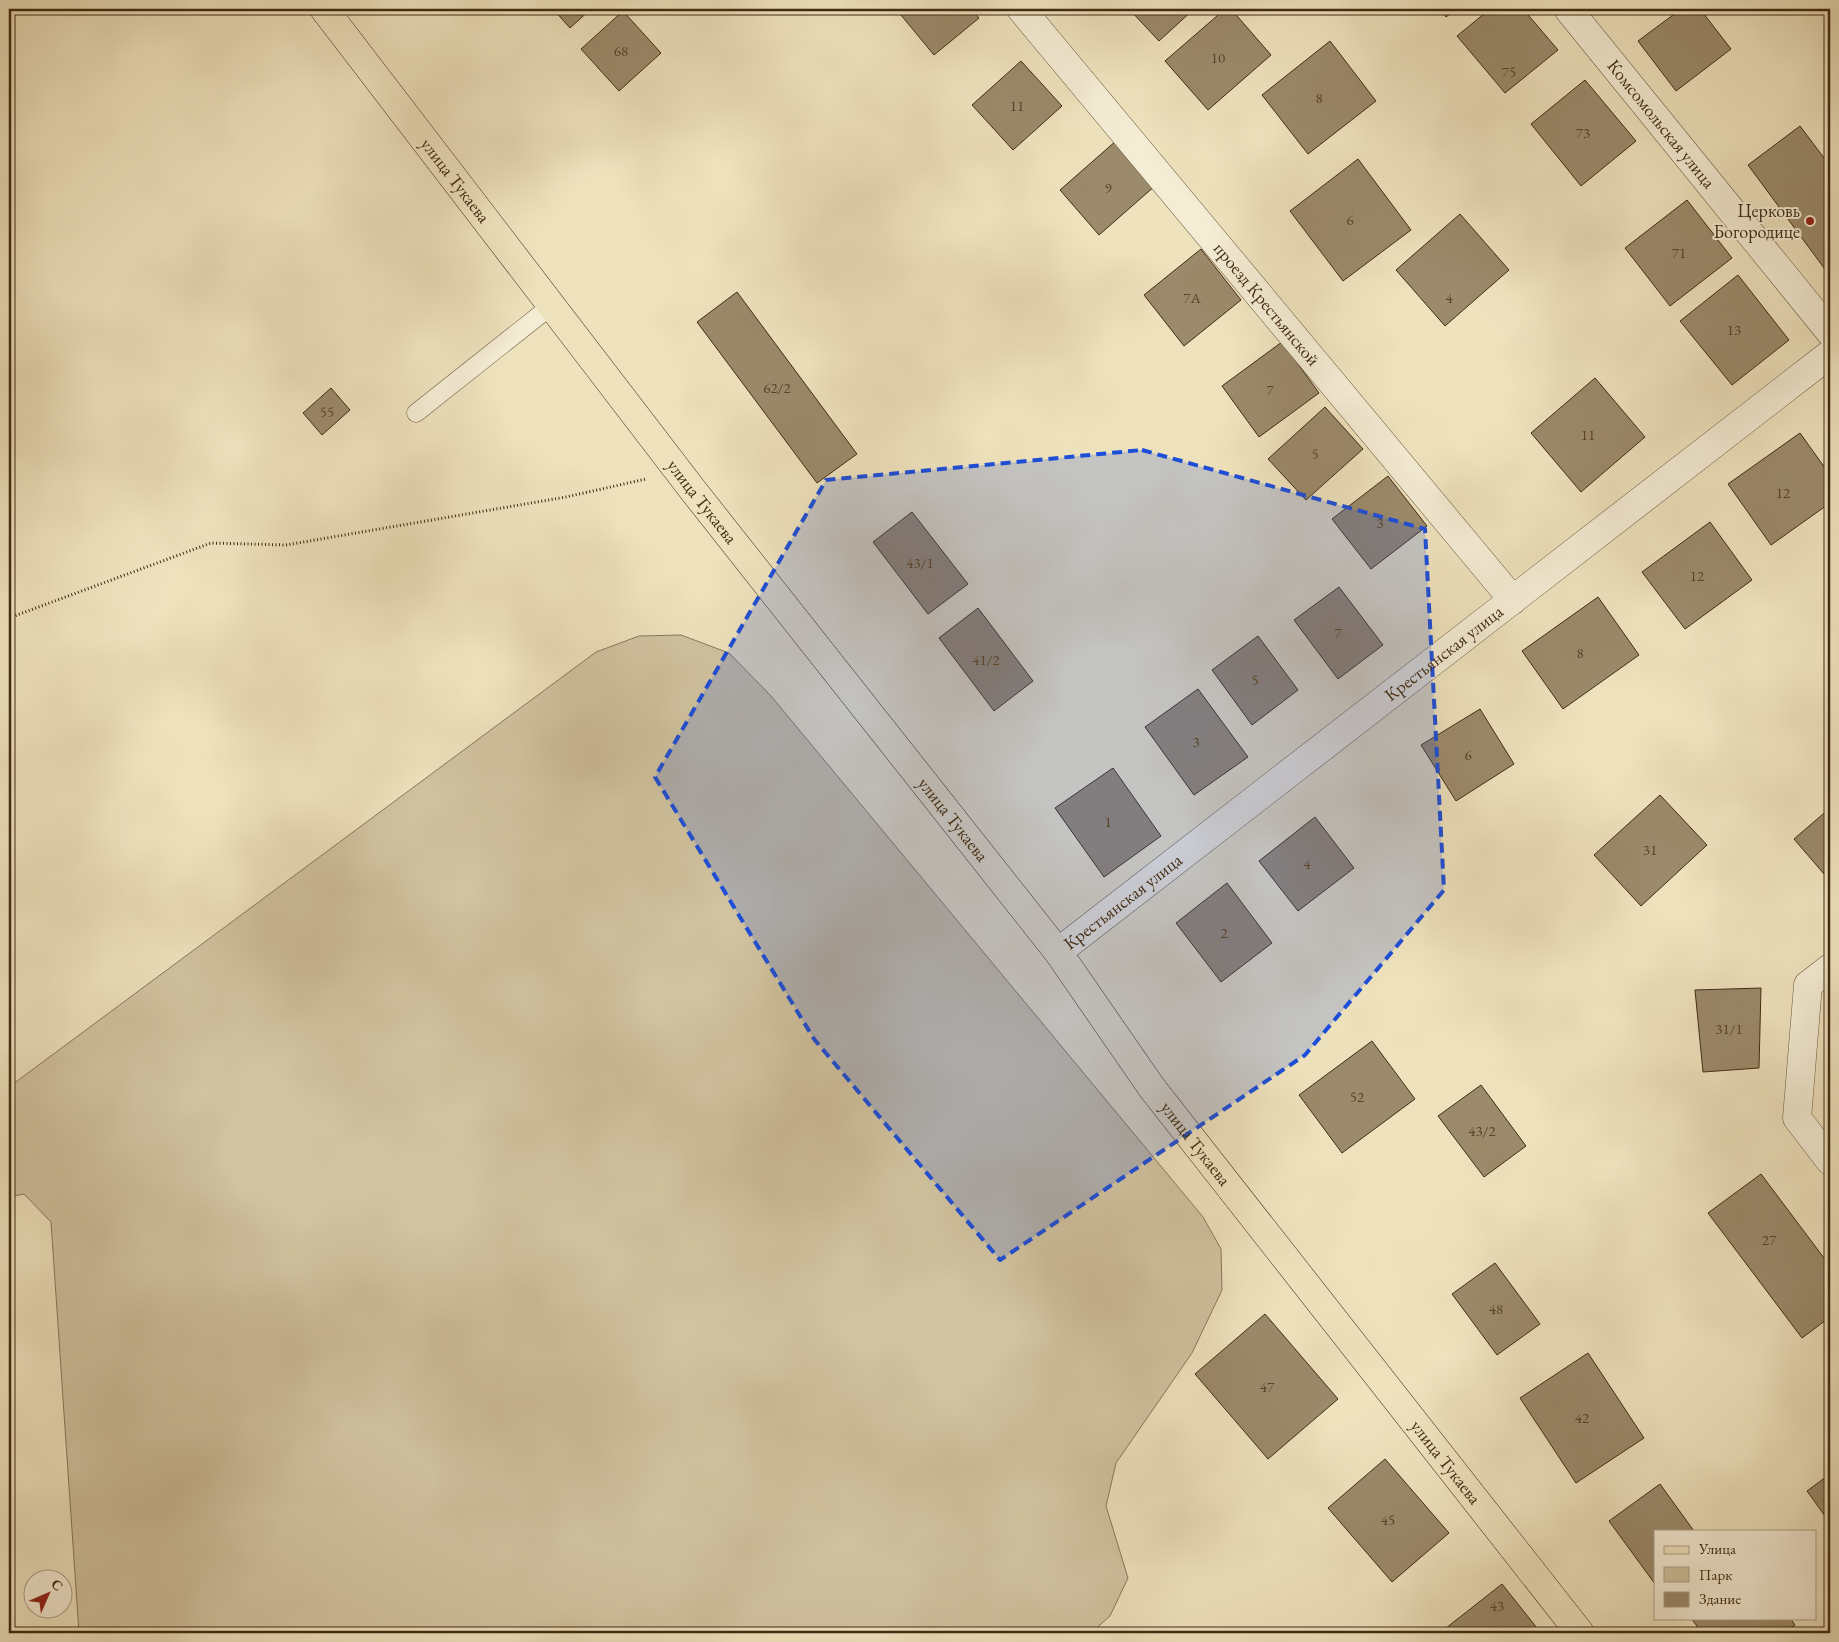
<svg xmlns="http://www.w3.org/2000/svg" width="1839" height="1642" viewBox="0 0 1839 1642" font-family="'EB Garamond',serif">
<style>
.green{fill:#d1c3a0;stroke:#89775a}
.building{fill:#9b8a6b;stroke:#412b13}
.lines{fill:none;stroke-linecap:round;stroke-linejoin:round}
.lane-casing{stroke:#6c593e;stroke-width:19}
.street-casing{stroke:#6c593e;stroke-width:29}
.primary-casing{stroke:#412b13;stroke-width:29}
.path{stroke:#412b13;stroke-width:3;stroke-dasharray:1 2.5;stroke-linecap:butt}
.lane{stroke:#f4ecd4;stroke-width:18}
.street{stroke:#f4ecd4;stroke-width:28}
.primary{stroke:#eee2bd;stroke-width:28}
.marked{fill:#1d4ed8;fill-opacity:0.2;stroke:#1d4ed8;stroke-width:4;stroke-dasharray:10 6;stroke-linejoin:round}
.poi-dot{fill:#8f2418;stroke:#f4ecd4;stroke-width:2}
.labels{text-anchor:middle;stroke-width:4;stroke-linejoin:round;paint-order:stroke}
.number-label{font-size:15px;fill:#584329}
.street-label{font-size:18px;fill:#412b13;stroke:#f4ecd4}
.poi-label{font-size:18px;fill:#412b13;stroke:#f4ecd4;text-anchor:end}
</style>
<rect width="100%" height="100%" fill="#eee2bd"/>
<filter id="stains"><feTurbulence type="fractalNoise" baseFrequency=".004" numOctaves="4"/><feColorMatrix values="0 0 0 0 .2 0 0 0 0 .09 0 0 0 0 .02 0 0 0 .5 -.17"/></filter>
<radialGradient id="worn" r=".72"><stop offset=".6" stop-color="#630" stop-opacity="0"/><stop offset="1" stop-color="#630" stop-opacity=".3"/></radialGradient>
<path class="green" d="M681 635 729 653 771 696 1203 1217 1221 1249 1222 1290 1192 1353 1116 1463 1106 1506 1128 1578 1110 1616 1091 1633H79L51 1222 24 1194 9 1197V1087L596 652 639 636Z"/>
<path class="building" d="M553 9H591L570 28Z
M896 9H971L979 18 934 55Z
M1129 9H1194L1159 41Z
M1225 9H1231L1271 55 1208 110 1165 61Z
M1440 9H1456L1446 17Z
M1490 9H1523L1558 50 1505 93 1457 36Z
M1681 9H1700L1731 49 1676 91 1638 41Z
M623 11 661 53 619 91 581 49Z
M1330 41 1376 101 1308 154 1262 95Z
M1021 61 1062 106 1013 150 972 105Z
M1585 80 1636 141 1581 186 1531 124Z
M1800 126 1830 166V276L1748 165Z
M1117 140 1156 185 1099 235 1060 190Z
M1358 159 1411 230 1343 281 1290 211Z
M1687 200 1732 258 1670 306 1625 248Z
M1460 214 1509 270 1445 326 1396 270Z
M1201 249 1241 300 1184 346 1144 295Z
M1738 275 1789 340 1732 385 1680 321Z
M737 292 857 454 817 483 697 322Z
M1282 342 1319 393 1259 437 1222 386Z
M1595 378 1645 437 1581 492 1531 433Z
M331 388 350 410 322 435 303 413Z
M1325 407 1363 449 1306 500 1268 459Z
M1800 433 1830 475V503L1771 545 1728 484Z
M1388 476 1427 526 1371 569 1332 519Z
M912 512 968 584 928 614 873 542Z
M1710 522 1752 580 1685 629 1642 572Z
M1339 587 1383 645 1338 679 1294 620Z
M1598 597 1639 655 1563 709 1522 651Z
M978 608 1033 681 994 711 939 638Z
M1258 636 1298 690 1252 725 1212 670Z
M1198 689 1248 757 1194 795 1145 727Z
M1480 709 1514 764 1456 801 1421 745Z
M1113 768 1161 836 1104 877 1055 808Z
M1660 795 1707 845 1641 906 1594 855Z
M1830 808V881L1794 839Z
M1315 817 1354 868 1298 911 1259 861Z
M1227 883 1272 943 1221 982 1176 923Z
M1761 988 1759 1068 1703 1072 1695 990Z
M1372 1041 1415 1099 1342 1153 1299 1095Z
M1481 1085 1526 1146 1484 1177 1438 1116Z
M1761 1174 1830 1266V1317L1802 1338 1708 1213Z
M1495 1263 1540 1324 1497 1355 1452 1294Z
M1265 1314 1338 1399 1268 1459 1195 1374Z
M1588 1353 1644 1438 1576 1483 1520 1398Z
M1385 1459 1449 1533 1392 1582 1328 1508Z
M1830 1474V1523L1807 1491Z
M1660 1484 1694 1531H1655V1584L1609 1521Z
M1502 1584 1541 1633H1450L1446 1628Z
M1691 1618H1790L1795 1625 1784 1633H1702Z"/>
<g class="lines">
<g class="lane-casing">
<path id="lane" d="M416 413 551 306"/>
</g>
<g class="street-casing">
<g id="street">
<path id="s1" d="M1021 9 1513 600"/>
<path id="s2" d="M1568 9 1830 332"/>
<path id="s3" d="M1058 952 1830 354"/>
<path d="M1830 968 1808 985 1797 1118 1830 1161"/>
</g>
</g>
<g class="primary-casing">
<g id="primary">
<path id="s4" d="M324 9 692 489 1058 952 1152 1088 1580 1633"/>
</g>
</g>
<path class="path" d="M9 618 211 543 286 545 566 497 646 479"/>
<use href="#lane" class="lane"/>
<use href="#street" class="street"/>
<use href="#primary" class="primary"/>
</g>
<path class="marked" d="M1142 450 1425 529 1444 890 1305 1055 1000 1260 814 1039 655 777 826 480Z"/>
<circle class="poi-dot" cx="1810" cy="221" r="5"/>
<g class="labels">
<g class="number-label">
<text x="621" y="56">68</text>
<text x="1218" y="63">10</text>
<text x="1509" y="77">75</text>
<text x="1319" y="103">8</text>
<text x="1017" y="111">11</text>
<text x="1583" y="138">73</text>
<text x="1108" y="193">9</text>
<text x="1350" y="225">6</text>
<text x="1679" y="258">71</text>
<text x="1192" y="303">7А</text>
<text x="1449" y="303">4</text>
<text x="1734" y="335">13</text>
<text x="777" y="393">62/2</text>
<text x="1270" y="395">7</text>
<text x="327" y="417">55</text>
<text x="1588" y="440">11</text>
<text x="1315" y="459">5</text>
<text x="1783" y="498">12</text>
<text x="1380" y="528">3</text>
<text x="920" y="568">43/1</text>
<text x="1697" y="581">12</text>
<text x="1338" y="638">7</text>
<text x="1580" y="658">8</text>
<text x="986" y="665">41/2</text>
<text x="1255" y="685">5</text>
<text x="1196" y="747">3</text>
<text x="1468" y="760">6</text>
<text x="1108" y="827">1</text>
<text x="1650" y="855">31</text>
<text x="1307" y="869">4</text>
<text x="1224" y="938">2</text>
<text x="1729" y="1034">31/1</text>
<text x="1357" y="1102">52</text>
<text x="1482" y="1136">43/2</text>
<text x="1769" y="1245">27</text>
<text x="1496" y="1314">48</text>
<text x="1267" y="1392">47</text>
<text x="1582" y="1423">42</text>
<text x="1388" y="1525">45</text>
<text x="1497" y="1611">43</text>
</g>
<g class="street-label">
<text dy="6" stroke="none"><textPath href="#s2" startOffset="148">Комсомольская улица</textPath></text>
<text dy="6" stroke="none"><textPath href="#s4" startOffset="216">улица Тукаева</textPath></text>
<text dy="6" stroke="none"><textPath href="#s1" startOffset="384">проезд Крестьянской</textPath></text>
<text dy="6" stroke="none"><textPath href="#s4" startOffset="621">улица Тукаева</textPath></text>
<text dy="6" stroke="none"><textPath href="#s3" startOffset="488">Крестьянская улица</textPath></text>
<text dy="6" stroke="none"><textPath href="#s4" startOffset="1026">улица Тукаева</textPath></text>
<text dy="6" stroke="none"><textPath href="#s3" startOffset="82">Крестьянская улица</textPath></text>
<text dy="6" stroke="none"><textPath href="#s4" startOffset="1431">улица Тукаева</textPath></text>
<text dy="6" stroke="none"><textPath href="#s4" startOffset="1836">улица Тукаева</textPath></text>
</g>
<g class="poi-label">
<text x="1800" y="217">Церковь<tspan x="1800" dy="21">Богородице</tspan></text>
</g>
</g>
<rect width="1839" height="1642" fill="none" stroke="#eee2bd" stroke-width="30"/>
<rect x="10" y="10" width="1819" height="1622" fill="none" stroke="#412b13" stroke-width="2.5"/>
<rect x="15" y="15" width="1809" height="1612" fill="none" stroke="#412b13"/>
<rect x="1654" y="1530" width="162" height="90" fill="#f4ecd4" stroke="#ac9f87"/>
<rect x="1664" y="1546" width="25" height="8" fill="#eee2bd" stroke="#ac9f87"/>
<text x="1699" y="1554" font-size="15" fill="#412b13">Улица</text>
<rect x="1664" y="1567" width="25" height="15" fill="#d1c3a0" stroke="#ac9f87"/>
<text x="1699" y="1580" font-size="15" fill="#412b13">Парк</text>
<rect x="1664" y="1592" width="25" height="15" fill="#9b8a6b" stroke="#ac9f87"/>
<text x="1699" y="1604" font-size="15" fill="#412b13">Здание</text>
<g transform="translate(48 1594) rotate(45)"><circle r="24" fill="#f4ecd4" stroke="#ac9f87"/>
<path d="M0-4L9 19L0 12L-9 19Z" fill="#8f2418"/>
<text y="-8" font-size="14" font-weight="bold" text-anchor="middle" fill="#412b13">С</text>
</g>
<rect width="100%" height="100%" filter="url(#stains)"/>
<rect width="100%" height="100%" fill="url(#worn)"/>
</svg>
